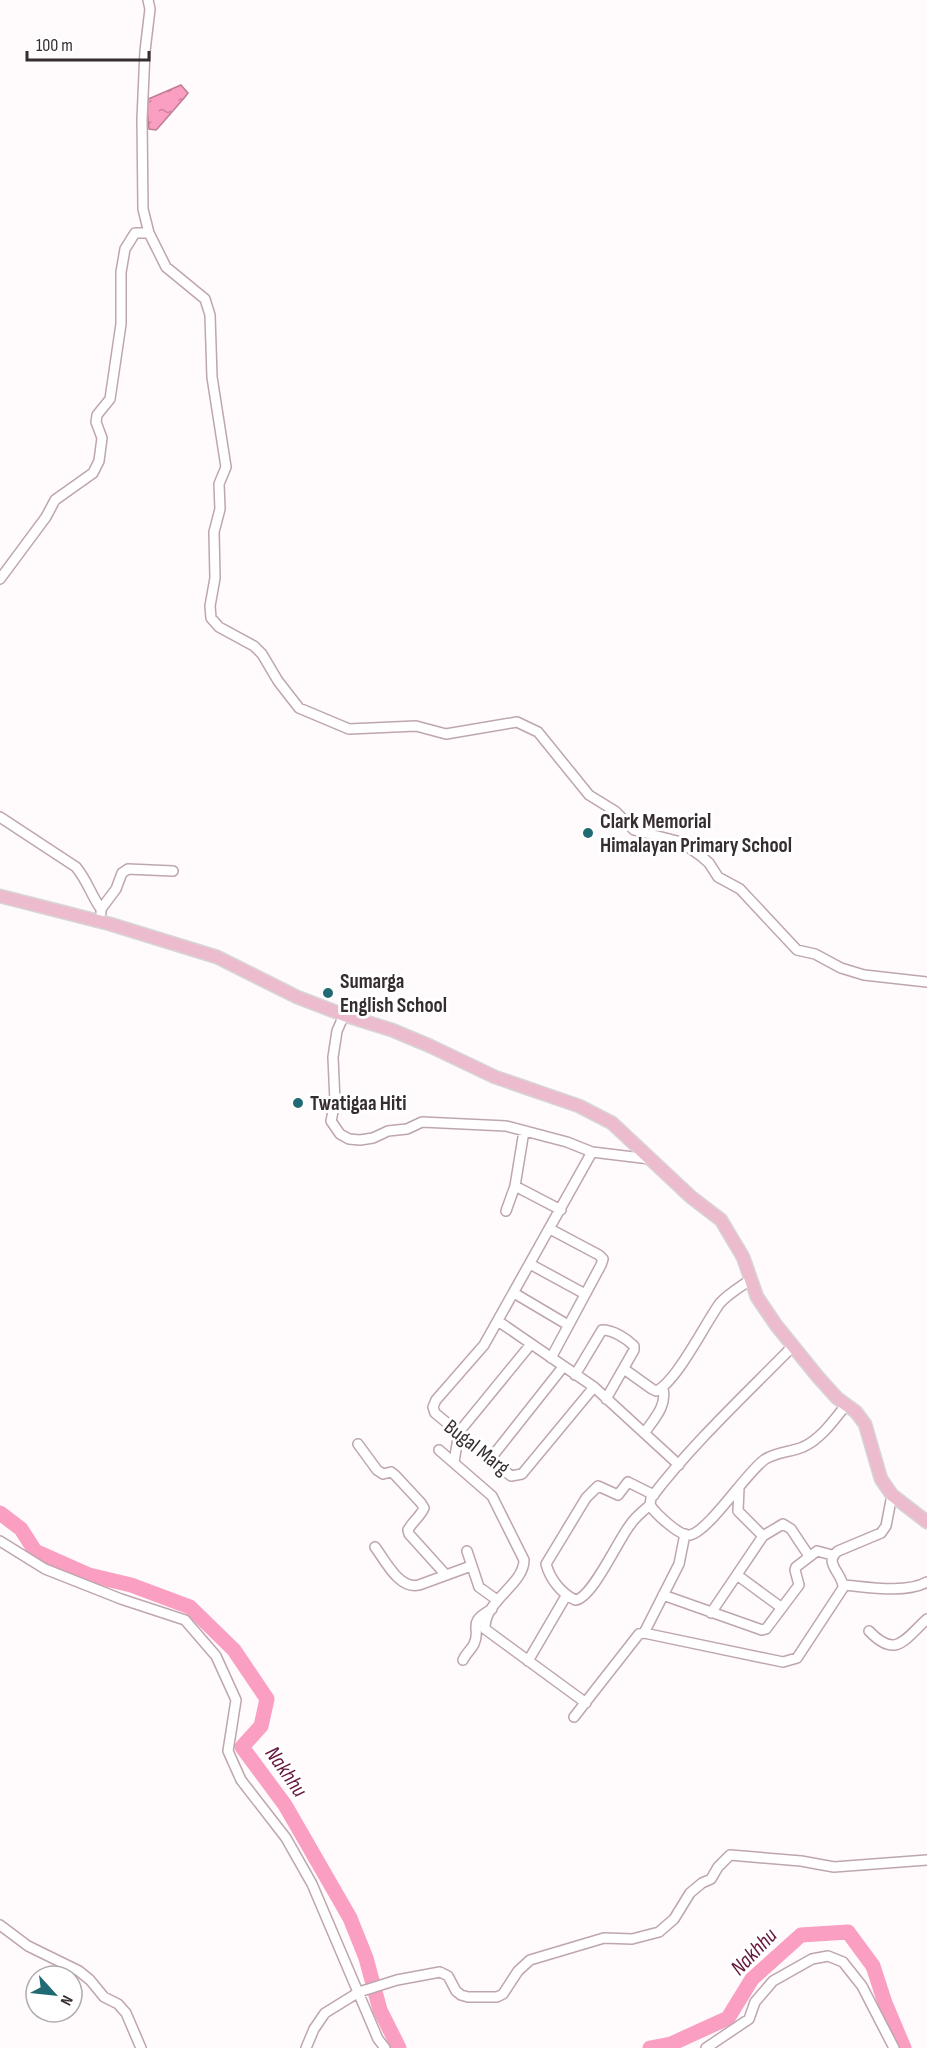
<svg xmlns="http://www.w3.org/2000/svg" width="927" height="2048" viewBox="0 0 927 2048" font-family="'Sofia Sans Condensed',sans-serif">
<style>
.water{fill:url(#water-ripples);stroke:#bf7c96;stroke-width:1.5}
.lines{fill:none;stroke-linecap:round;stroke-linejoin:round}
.river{stroke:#fa9ec2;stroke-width:15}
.minor-casing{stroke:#bea6ae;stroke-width:12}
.major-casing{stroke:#d7d5d6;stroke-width:15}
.minor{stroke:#fff;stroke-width:9}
.major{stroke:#ecbbce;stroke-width:12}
.poi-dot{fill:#206b73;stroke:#fff;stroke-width:2}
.labels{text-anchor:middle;stroke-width:6;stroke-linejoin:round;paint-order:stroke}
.poi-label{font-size:21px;font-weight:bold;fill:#362d30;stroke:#fff;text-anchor:start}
.street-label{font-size:21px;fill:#362d30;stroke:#fff}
.water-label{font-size:22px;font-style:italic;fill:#64163d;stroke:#fff}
</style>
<defs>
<pattern id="water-ripples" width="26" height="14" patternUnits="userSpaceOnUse" patternTransform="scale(1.5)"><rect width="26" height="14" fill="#fa9ec2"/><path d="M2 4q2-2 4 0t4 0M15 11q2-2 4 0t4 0" fill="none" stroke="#cb819e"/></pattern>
</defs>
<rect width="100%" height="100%" fill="#fffafb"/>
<path class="water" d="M181 85 188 93 185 97 158 128 156 130 149 129 146 100Z"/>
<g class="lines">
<path class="river" d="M0 1513 21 1529 35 1551 89 1575 131 1585 190 1607 234 1650 267 1699 261 1726 242 1747 285 1805 350 1918 366 1958 380 2010 399 2048
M650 2048 671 2044 728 2018 752 1979 801 1935 848 1932 873 1966 885 2003 904 2048"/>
<g class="minor-casing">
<path id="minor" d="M148 0 150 9 145 51 142 119 143 209 149 233 166 267 205 299 210 315 212 377 226 467 219 484 220 509 214 532 215 578 210 606 211 618 219 627 254 646 262 654 278 681 299 708 349 729 416 726 446 734 517 722 538 732 589 795 615 811 634 830 681 842 701 856 709 863 718 877 740 889 797 950 815 954 841 968 864 975 927 982
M0 579 46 517 55 500 93 473 99 461 102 438 96 422 97 415 110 399 121 324V272L125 249 135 233H149
M0 817 76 867C87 880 91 895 101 909
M101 913V909L116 889 122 873 128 869 173 871
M344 1015 337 1031 333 1057 335 1102 331 1121 340 1134 349 1139 360 1140 373 1138 388 1131 407 1129 422 1122 506 1126 567 1142 592 1152 650 1159
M592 1152 484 1345 436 1400 433 1407 435 1413 511 1476 522 1474 594 1387
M515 1186 561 1210
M506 1211 515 1186 524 1131
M550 1229 599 1255 603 1259 601 1265 551 1358
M530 1264 585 1294
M514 1293 568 1325
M498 1321 594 1387 679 1465
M793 1346C745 1395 693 1443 651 1498L650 1505C655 1513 680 1537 690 1535 709 1531 746 1473 764 1460 775 1452 791 1452 803 1447 821 1439 834 1420 846 1405
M624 1369 652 1389 656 1391C676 1383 706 1322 720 1303 728 1294 740 1287 750 1280
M575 1375 602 1330C613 1330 626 1338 634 1346V1350L606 1399
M645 1432C654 1419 667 1406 663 1389
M358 1444 377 1470 383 1474 391 1472 395 1475 421 1503 424 1508C420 1517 412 1522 408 1530L409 1534 446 1575
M439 1450 492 1496 524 1560C524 1585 484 1600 485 1629L586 1703
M491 1458 563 1367
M454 1462 459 1432 531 1344
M739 1488 738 1511 763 1536
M650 1505C643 1511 635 1517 630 1525 618 1540 592 1599 575 1600 561 1593 550 1579 546 1564L586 1498 598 1486 618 1495 628 1482 654 1495
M0 1541 45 1569 121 1599 185 1620 216 1656 236 1700 228 1751 241 1780 286 1838 312 1884 378 2039 385 2048
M375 1547C385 1560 399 1590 419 1585L471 1566
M467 1551 479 1587 497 1600
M737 1575 782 1608
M844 1585C867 1587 906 1594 927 1582
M663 1595 762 1630 766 1629 799 1585 795 1570 796 1567 817 1551 832 1555
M711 1613 763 1536 783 1524 791 1529 809 1556
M869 1631C896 1659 904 1640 927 1619
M644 1633 679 1564 685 1534
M463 1660C466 1653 471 1650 474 1644 482 1627 465 1624 492 1609
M528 1661 566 1596
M574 1717 639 1634 644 1633 783 1662 797 1658 843 1588C844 1574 822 1563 838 1551L881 1533 886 1526 892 1495
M0 1925 28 1946 79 1971 90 1980 104 1997 118 2004 126 2013 141 2048
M306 2048 314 2029 325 2013 359 1992 397 1980 440 1972 448 1976 456 1991 461 1995 468 1997H497L503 1994 518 1971 530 1960 604 1938 632 1939 659 1932 674 1919 690 1893 702 1883 711 1879 718 1867 730 1855 801 1861 834 1867 927 1860
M706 2048 749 2019 755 2002 773 1981 812 1959 828 1956 843 1962 862 1986 894 2048"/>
</g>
<g class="major-casing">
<path id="major" d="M0 896 110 924 217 957 297 997 344 1015 392 1030 430 1046 495 1077 579 1106 612 1123 691 1197 721 1220 743 1257 757 1297 776 1325 818 1377 837 1398 856 1412 865 1424 881 1479 892 1495 927 1522"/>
</g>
<use href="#minor" class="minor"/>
<use href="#major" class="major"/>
</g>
<g class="poi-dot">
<circle cx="588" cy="833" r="6"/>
<circle cx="328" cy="993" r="6"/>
<circle cx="298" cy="1103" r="6"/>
</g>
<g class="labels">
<g class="poi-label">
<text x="600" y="828">Clark Memorial<tspan x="600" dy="24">Himalayan Primary School</tspan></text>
<text x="340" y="988">Sumarga<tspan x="340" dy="24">English School</tspan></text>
<text x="310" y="1110">Twatigaa Hiti</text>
</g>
<g class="street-label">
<text transform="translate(477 1447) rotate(38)" y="7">Bugal Marg</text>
</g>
<g class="water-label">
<text transform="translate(287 1771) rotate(55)" y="8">Nakhhu</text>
<text transform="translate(753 1951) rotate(-46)" y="8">Nakhhu</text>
</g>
</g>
<g transform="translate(54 1994) rotate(117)"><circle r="28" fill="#ffffff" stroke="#afabac" stroke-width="1.5"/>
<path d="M0-4.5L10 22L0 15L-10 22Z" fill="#206b73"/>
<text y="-9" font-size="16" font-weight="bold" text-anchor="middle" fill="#362d30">N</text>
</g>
<path d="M27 51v9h122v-9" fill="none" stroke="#362d30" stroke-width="3"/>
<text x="36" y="51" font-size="18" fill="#362d30" stroke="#ffffff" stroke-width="4.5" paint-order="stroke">100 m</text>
</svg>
